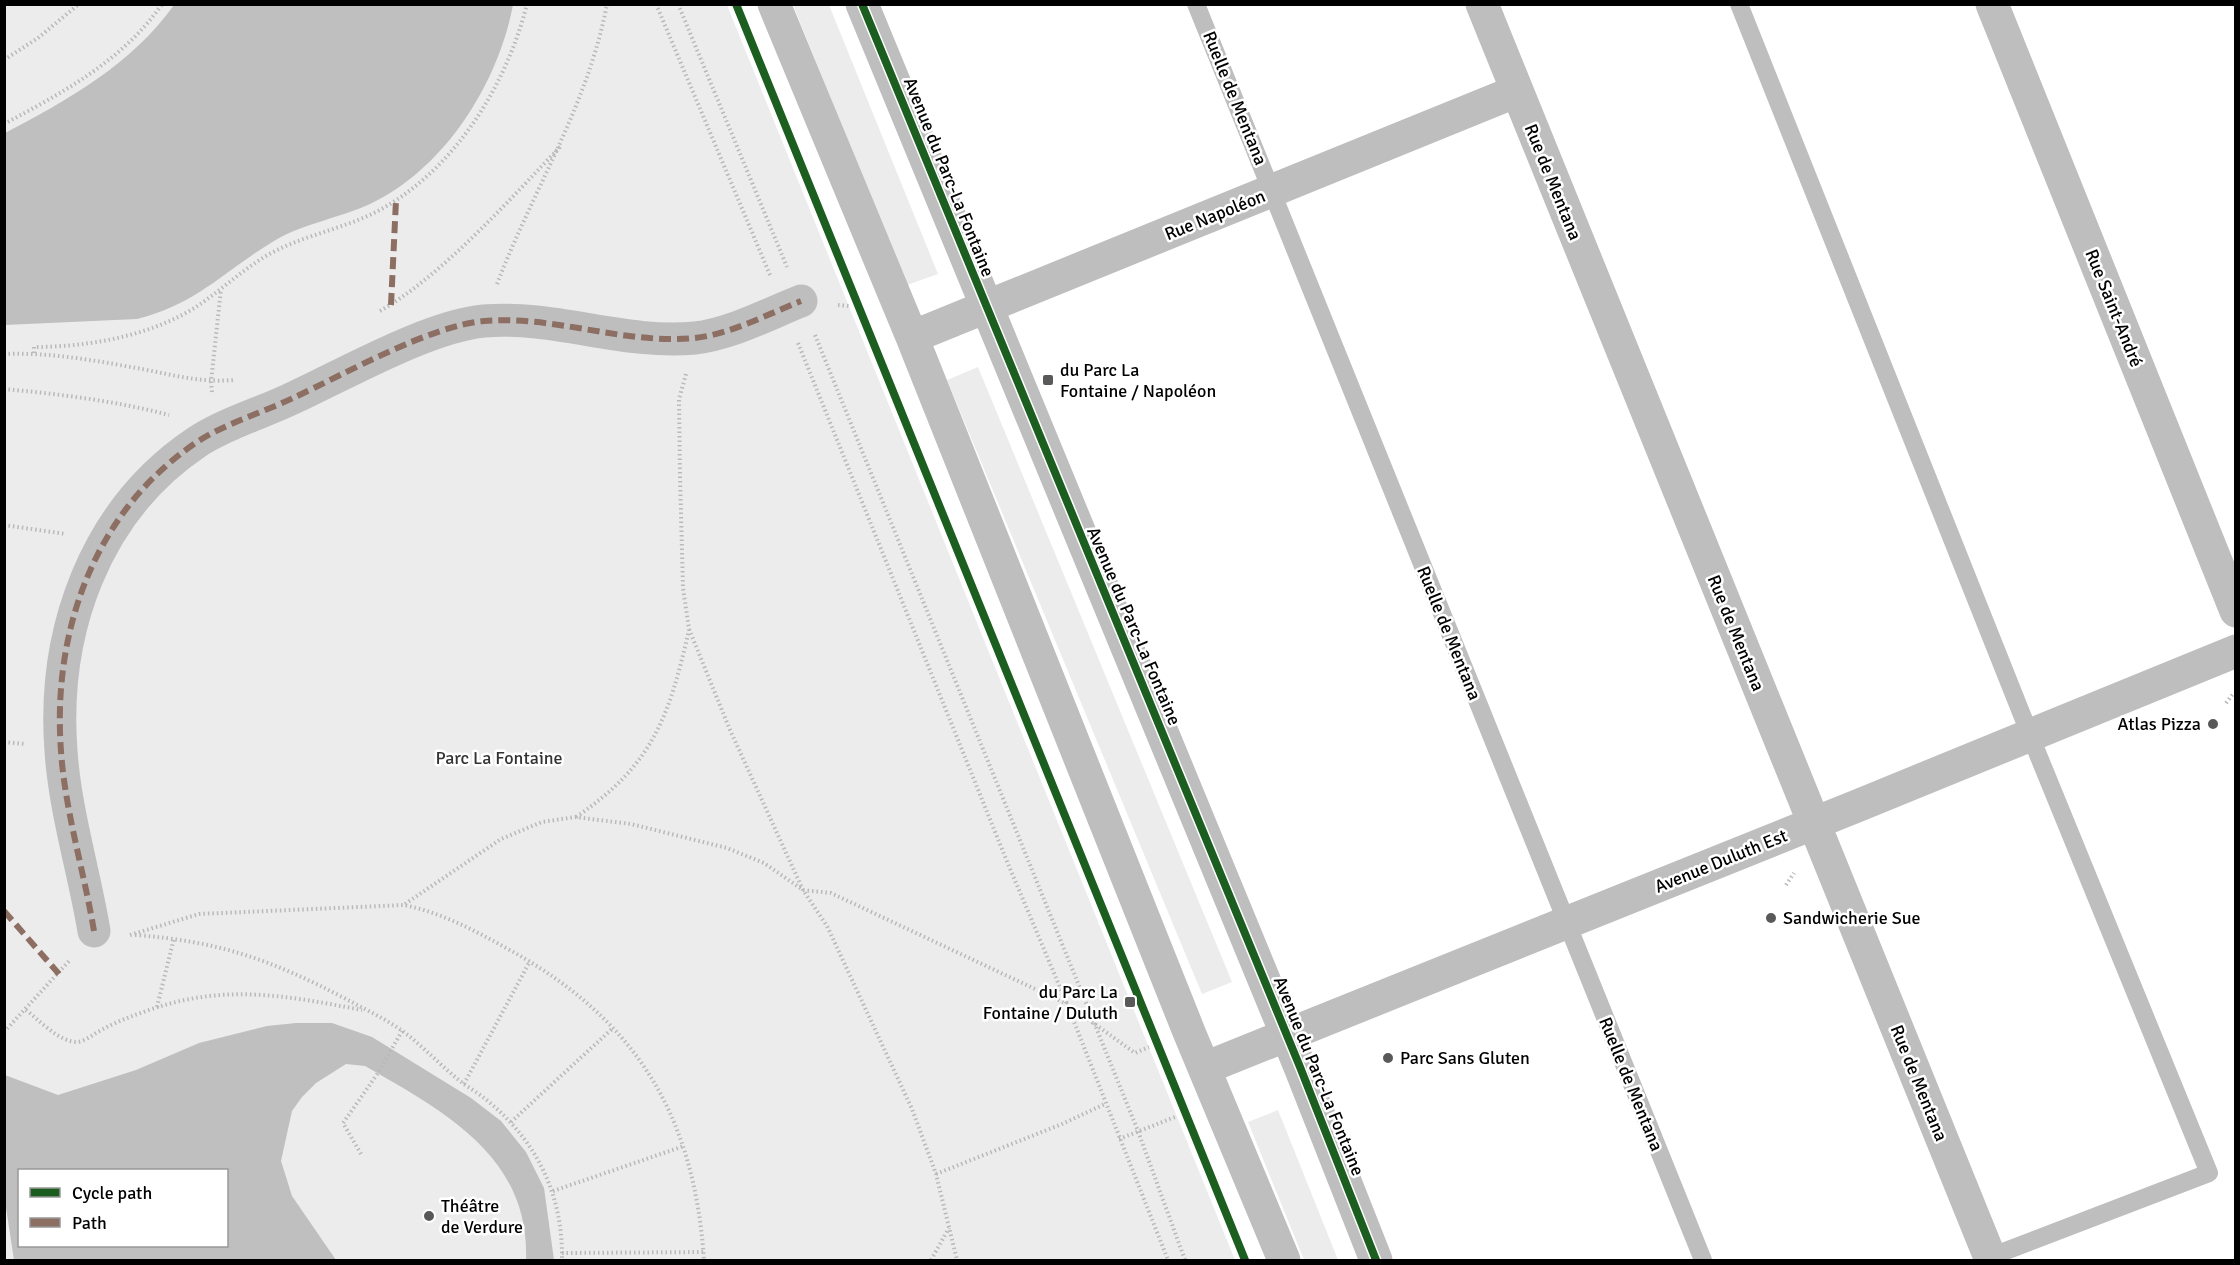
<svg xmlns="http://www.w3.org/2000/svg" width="2240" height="1265" viewBox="0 0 2240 1265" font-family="Signika,sans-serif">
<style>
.green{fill:#ececec;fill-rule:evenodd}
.water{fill:#bfbfbf;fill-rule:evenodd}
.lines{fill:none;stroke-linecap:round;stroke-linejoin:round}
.path{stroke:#b9b9b9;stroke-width:4;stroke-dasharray:1.5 3;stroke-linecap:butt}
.lane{stroke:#bebebe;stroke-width:18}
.street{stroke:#bebebe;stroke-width:33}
.quiet{stroke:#8d6e63;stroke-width:6;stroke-dasharray:12 6;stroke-linecap:butt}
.cycleway-casing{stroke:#fff;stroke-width:11}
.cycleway{stroke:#1b5e20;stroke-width:8}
.poi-dot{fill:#595959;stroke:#fff;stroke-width:2}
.labels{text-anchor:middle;stroke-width:5;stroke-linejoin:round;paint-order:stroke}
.street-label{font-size:18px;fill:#000;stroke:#fff}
.poi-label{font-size:18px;fill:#000;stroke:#fff;text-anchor:start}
.park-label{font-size:18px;fill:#333;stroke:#fff}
</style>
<rect width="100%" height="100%" fill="#fff"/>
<path class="green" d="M5 5H727L1235 1260H5ZM20 1170H226V1246H20Z
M793 5H829L938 274 907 285Z
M978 367 1232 982 1202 994 947 380Z
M1278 1110 1338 1260H1304L1248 1122Z"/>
<path class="water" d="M174 5H513C498 83 446 167 372 203 341 218 304 223 274 241 224 271 197 304 137 319L5 325V133C68 100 132 64 174 5Z
M296 1023H332L372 1037 471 1098 501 1121 526 1152 544 1188 554 1260H526C530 1156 443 1111 365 1066L346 1064 316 1083 302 1097 292 1111 281 1161 292 1196 336 1260H14L5 1201V1075L58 1095 136 1070 199 1043 267 1026ZM20 1170H226V1246H20Z"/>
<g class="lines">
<path class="path" d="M656 4 770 275
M678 4 787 267
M4 60 38 38 79 4
M4 124C62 93 124 60 162 4
M497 284C533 190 588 105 607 4
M838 305 849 306
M380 311C443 275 510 199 561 146
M815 335 1138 1131 1185 1260
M798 343 1006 859 1067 1004 1168 1260
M34 353V347C88 347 150 336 196 307 220 291 241 271 266 256 300 236 340 230 376 212 453 172 506 87 527 4
M4 354C51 352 97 361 142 369 173 375 202 383 233 380
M686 374 679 399 680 476 683 588 689 629 730 730 803 890 827 926 912 1109 936 1174 957 1260
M4 389C59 394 116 401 169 415
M212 392 211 382 221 289
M4 525 66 534
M2226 703 2233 694
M4 742 25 744
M576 817C653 765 669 717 689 630
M1786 885 1794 873
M405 904 501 839 542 822 575 817 631 824 727 848 764 863 803 890 831 893 1067 1004 1135 1053 1149 1047
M130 935 199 914 404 905C442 913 474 930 508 949 637 1020 694 1115 704 1260
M135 935C218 941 272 960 346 999 364 1009 384 1018 401 1030 422 1045 440 1065 460 1081 469 1088 480 1094 489 1102 538 1143 563 1196 562 1260
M157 1007 174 938
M26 1010C39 1020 58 1041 76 1042 83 1042 90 1037 96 1033 115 1022 134 1015 155 1008 228 984 288 996 362 1010
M4 1032 70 960
M464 1084 530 961
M511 1122 613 1028
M1119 1139 1175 1117
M361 1154 343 1123 378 1073 402 1031
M936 1174 1062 1124 1105 1104
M553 1191 684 1146
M562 1253 703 1252
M931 1260 949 1228"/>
<path class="lane" d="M1196 4 1703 1260
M1739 4 2030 735 2209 1173 1990 1257"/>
<path class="street" d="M774 4 912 337 1189 1032 1284 1260
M862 4 1300 1067 1376 1260
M1482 4 1991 1260
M1992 4 2236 611
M912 337 1517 91
M94 931C84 871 65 811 61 751 52 632 94 511 197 442 226 423 262 413 293 398 345 374 429 326 484 321 555 315 624 345 695 338 731 334 768 314 801 301
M1205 1068 1857 806 2236 651"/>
<path class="quiet" d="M391 305 396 200
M4 911 59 974
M94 931C84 871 65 811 61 751 52 632 94 511 197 442 226 423 262 413 293 398 345 374 429 326 484 321 555 315 624 345 695 338 731 334 768 314 801 301"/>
<g class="cycleway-casing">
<path id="cycleway" d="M736 4 1245 1260
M862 4 1300 1067 1376 1260"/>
</g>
<use href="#cycleway" class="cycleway"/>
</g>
<g class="poi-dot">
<rect x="1042" y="374" width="12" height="12" rx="3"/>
<circle cx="2213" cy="724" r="6"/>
<circle cx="1771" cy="918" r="6"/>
<rect x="1124" y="996" width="12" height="12" rx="3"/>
<circle cx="1388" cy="1058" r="6"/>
<circle cx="429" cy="1216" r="6"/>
</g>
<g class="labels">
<g class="street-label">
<text transform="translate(1235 98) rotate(68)" y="6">Ruelle de Mentana</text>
<text transform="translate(949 177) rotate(68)" y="6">Avenue du Parc-La Fontaine</text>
<text transform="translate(1553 182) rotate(68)" y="6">Rue de Mentana</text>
<text transform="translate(1215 215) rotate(-22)" y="6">Rue Napoléon</text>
<text transform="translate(2114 308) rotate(68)" y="6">Rue Saint-André</text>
<text transform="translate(1134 626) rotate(67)" y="6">Avenue du Parc-La Fontaine</text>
<text transform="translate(1449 633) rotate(68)" y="6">Ruelle de Mentana</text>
<text transform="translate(1736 633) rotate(68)" y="6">Rue de Mentana</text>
<text transform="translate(1721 861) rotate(-22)" y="6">Avenue Duluth Est</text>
<text transform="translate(1319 1076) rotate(68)" y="6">Avenue du Parc-La Fontaine</text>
<text transform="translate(1919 1083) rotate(68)" y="6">Rue de Mentana</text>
<text transform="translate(1631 1084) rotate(68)" y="6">Ruelle de Mentana</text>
</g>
<g class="poi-label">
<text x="1060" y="376">du Parc La<tspan x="1060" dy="21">Fontaine / Napoléon</tspan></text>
<text x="2201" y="730" text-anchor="end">Atlas Pizza</text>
<text x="1783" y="924">Sandwicherie Sue</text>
<text x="1118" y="998" text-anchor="end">du Parc La<tspan x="1118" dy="21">Fontaine / Duluth</tspan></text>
<text x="1400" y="1064">Parc Sans Gluten</text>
<text x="441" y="1212">Théâtre<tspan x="441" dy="21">de Verdure</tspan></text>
</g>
<g class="park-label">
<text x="499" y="764">Parc La Fontaine</text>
</g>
</g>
<rect width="2240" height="1265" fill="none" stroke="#000000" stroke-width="12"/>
<rect x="18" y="1169" width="210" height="78" fill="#ffffff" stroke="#999999" stroke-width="1.5"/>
<rect x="30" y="1188" width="30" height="9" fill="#1b5e20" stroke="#999999" stroke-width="1.5"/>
<text x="72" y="1199" font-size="18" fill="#000000">Cycle path</text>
<rect x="30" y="1218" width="30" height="9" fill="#8d6e63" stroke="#999999" stroke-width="1.5"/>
<text x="72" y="1229" font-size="18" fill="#000000">Path</text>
</svg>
